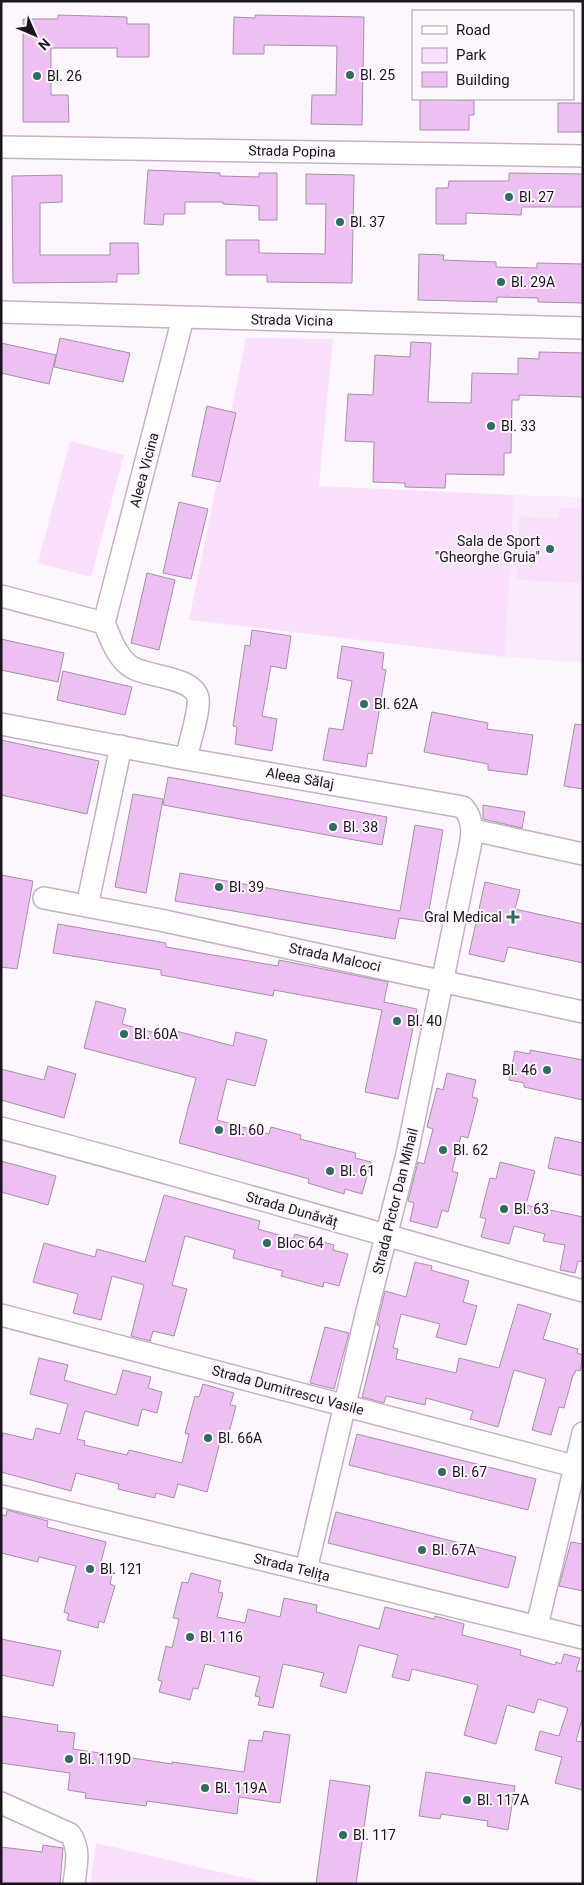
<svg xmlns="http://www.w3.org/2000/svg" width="584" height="1885" viewBox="0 0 584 1885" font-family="Roboto,sans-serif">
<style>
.built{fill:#faebfc}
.green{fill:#fae0fd}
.building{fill:#eebff3;stroke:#a492a6}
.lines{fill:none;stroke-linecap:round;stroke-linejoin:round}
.street-casing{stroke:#c5b1c6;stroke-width:24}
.street{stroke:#fff;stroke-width:21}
.poi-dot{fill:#2e6e5d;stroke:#fef6ff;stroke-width:2}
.labels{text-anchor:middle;stroke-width:4;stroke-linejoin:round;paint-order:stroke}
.poi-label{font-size:14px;fill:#1b141c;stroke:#fef6ff;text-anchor:start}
.street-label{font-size:14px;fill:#1b141c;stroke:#fef6ff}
</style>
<rect width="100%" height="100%" fill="#fef6ff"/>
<path class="built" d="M514 495 583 497V663L505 657Z"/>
<path class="green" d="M246 338 333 339 319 486 514 495 505 657 189 620Z
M70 441 124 455 91 577 38 563Z
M559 508H583V583L517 580 519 517 558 518Z
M96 1843 271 1884H90Z"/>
<path class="building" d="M58 15 127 17V24H149V57H117V48H51V95H68L69 122H23V19H58Z
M255 15 364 17 362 125 311 124 312 95H336L337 46 264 45V54H233L234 17 255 18Z
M420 99 474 100V115H469V130H420Z
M558 103H583V132H558Z
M148 170 220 173V176L259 177V173H277V220H259V206L223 204V202H185V214H164L163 225 144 224Z
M509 173 583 174V207H522L521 215 466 213V224H436V188H448L449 181H509Z
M306 174 354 175 352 283 267 282V275H226V240H259V253L325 254 326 204H306Z
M62 175V202L40 203V255H110V243H138L139 274H117V282L13 283 12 176Z
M419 254 444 255 443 260 496 262V267L537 268V263L583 264V303L538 302V298L497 297V302L418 300Z
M60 338 130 353 123 382 54 367Z
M411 342 431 343 428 402 471 403 472 373 518 374V358L539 359V352L583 353V397L519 395V400H512L511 453H504V475L446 474 445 488 405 487V483L373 482 374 442 345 441 348 394 373 395 375 355 410 357Z
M1 343 56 355 49 384 1 373Z
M207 406 236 413 220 482 192 476Z
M179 502 208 509 191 579 163 573Z
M147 573 175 580 159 650 131 643Z
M252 630 291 636 286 669 271 666 262 716 277 719 272 751 235 744 237 727 233 726 245 645 250 646Z
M1 639 64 653 58 682 1 670Z
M342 646 384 653 382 669 386 670 372 754 368 753 366 767 323 760 329 728 343 730 352 681 337 678Z
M63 671 132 687 125 715 57 700Z
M432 712 488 723 487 729 533 735 527 775 488 770V764L424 752Z
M575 724 583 725V789L564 786Z
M1 740 99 761 87 814 1 795Z
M168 777 387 817 382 845 163 805Z
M133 794 163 799 146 893 115 887Z
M483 805 525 812 522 828 483 819Z
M415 825 443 830 427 922 399 918 395 939 175 901 180 873 400 911Z
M1 875 33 881 17 969 1 967Z
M485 882 520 890 515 909 583 924V963L508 947 504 962 469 954Z
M58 924 166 943V947L278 966 279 960 388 982 384 1002 417 1009 398 1099 365 1092 382 1010 274 990 273 996 161 975V970L53 953Z
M96 1001 126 1009 122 1024 174 1038 176 1031 233 1046 236 1032 267 1040 255 1086 227 1079 217 1120 269 1134 271 1127 301 1135 300 1139 356 1153 355 1158 371 1162 362 1194 345 1189 344 1194 308 1183 309 1179 179 1143 196 1078 84 1048Z
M530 1050 583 1060V1100L524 1087V1083L509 1080 515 1051 530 1054Z
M48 1066 76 1074 64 1118 1 1100V1069L44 1080Z
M447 1073 476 1080 472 1097 478 1099 468 1138 461 1136 452 1171 458 1173 448 1212 442 1210 437 1228 410 1221 414 1203 408 1201 418 1162 424 1164 433 1129 427 1127 437 1088 443 1090Z
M555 1137 583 1143V1176L548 1168Z
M1 1161 56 1176 48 1205 1 1192Z
M500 1162 535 1171 526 1205 583 1217V1262L578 1261 575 1273 560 1270 565 1245 543 1241 545 1234 514 1226 509 1244 481 1237 486 1219 480 1217 490 1178 496 1179Z
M164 1195 260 1221 258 1229 293 1239 295 1234 334 1245 333 1250 348 1254 339 1286 324 1282 323 1287 281 1276 283 1271 233 1258 235 1250 185 1236 172 1285 187 1289 174 1336 153 1331 150 1341 131 1336 144 1285 112 1276 101 1320 73 1313 78 1294 33 1282 44 1243 95 1257 97 1249 145 1262Z
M415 1262 432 1266 431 1270 469 1281 463 1302 477 1306 466 1345 436 1337 440 1324 401 1314 393 1348 398 1349 396 1359 456 1373 459 1358 499 1368 518 1304 551 1314 543 1339 578 1349 577 1353 583 1355 580 1371 576 1370 574 1375H573L564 1408 559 1407 551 1435 532 1430 546 1379 514 1370 498 1427 470 1419 473 1411 426 1398 425 1405 386 1396 384 1403 362 1397 380 1326 377 1325 385 1291 406 1297Z
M325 1327 349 1333 334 1389 310 1383Z
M39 1358 68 1365 64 1380 116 1395 123 1370 151 1377 148 1388 162 1392 157 1413 142 1409 138 1426 85 1411 77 1439 85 1441 84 1445 127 1455 129 1450 182 1463 189 1434 185 1433 195 1396 199 1397 203 1384 234 1393 230 1405 236 1406 226 1444 220 1442 207 1492 178 1484 174 1498 156 1493 155 1498 118 1489 119 1484 76 1473 71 1491 1 1472V1441L3 1433 33 1440 36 1428 60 1434 68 1404 30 1394Z
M357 1434 536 1479 528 1510 349 1465Z
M7 1510 48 1521 47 1527 106 1542 99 1571 112 1575 110 1584 115 1586 104 1623 99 1621 98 1628 67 1620 69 1614 64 1612 76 1566 39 1557 38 1562 1 1553V1514L6 1516Z
M336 1512 516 1557 508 1588 328 1543Z
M571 1542 583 1544V1591L559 1586Z
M191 1573 221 1581 218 1592 223 1593 217 1617 245 1623 248 1609 280 1617 284 1598 317 1605 316 1612 379 1629 385 1607 434 1619 435 1616 464 1624 462 1635 521 1650 520 1655 555 1665 556 1662 561 1664 564 1654 580 1658 576 1671H583V1716L576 1741 583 1742V1790L555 1783 562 1757 535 1750 540 1731 559 1736 568 1708 538 1699 534 1713 507 1705 496 1744 464 1735 478 1685 412 1669 409 1681 392 1677 398 1655 359 1645 346 1693 320 1686 324 1673 283 1664 273 1708 258 1705 260 1697 255 1696 260 1677 205 1664 198 1689 193 1688 190 1700 159 1692 162 1681 158 1680 166 1646 172 1648 179 1619 173 1618 182 1582 188 1583Z
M1 1639 61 1651 53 1686 1 1675Z
M1 1716 58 1725 57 1731 75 1733 73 1749 172 1764V1762L244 1772 249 1740 262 1741 264 1731 290 1735 280 1803 239 1797 237 1814 147 1801 146 1806 85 1798 86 1793 68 1790 70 1773 1 1763Z
M426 1772 515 1786 508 1830 487 1826 488 1821 441 1814 440 1819 419 1816Z
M330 1780 370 1786 356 1884H316Z
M43 1845 63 1848 60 1884H1V1847L42 1852Z"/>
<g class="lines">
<g class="street-casing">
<path id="street" d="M1 147 583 156
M1 312 583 328
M183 318 104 623C111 639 117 659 133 668 149 677 194 677 198 698 200 711 189 744 186 759
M1 596 104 623
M1 724 186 759 463 807C477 823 471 842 467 861L407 1154 367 1311 306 1570
M473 830 583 854
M44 898 160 920 583 1012
M87 906 121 746
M1 1128C196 1179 389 1237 583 1291
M1 1315 574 1466
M1 1496 583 1638
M537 1626 583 1433
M1 1803 70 1834C81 1850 76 1865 74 1884"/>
</g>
<use href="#street" class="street"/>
</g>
<g class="poi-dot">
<circle cx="350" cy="75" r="5"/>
<circle cx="37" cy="76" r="5"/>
<circle cx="509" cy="197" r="5"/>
<circle cx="340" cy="222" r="5"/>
<circle cx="501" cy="282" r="5"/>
<circle cx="491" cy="426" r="5"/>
<circle cx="550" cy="549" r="5"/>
<circle cx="364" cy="704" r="5"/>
<circle cx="333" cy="827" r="5"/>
<circle cx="219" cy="887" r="5"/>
<path d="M510.5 909.5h5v5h5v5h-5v5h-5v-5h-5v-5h5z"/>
<circle cx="397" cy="1021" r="5"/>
<circle cx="124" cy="1034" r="5"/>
<circle cx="547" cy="1070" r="5"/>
<circle cx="219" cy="1130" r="5"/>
<circle cx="443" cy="1150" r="5"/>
<circle cx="330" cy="1171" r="5"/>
<circle cx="504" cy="1209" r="5"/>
<circle cx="267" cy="1243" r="5"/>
<circle cx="208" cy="1438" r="5"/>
<circle cx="442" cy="1472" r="5"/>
<circle cx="422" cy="1550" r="5"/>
<circle cx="90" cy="1569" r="5"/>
<circle cx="190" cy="1637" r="5"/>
<circle cx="69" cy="1759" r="5"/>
<circle cx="205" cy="1788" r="5"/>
<circle cx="467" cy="1800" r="5"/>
<circle cx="343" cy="1835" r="5"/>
</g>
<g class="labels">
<g class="poi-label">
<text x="360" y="80">Bl. 25</text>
<text x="47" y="81">Bl. 26</text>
<text x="519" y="202">Bl. 27</text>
<text x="350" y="227">Bl. 37</text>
<text x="511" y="287">Bl. 29A</text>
<text x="501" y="431">Bl. 33</text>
<text x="540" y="546" text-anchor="end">Sala de Sport<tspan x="540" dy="16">"Gheorghe Gruia"</tspan></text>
<text x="374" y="709">Bl. 62A</text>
<text x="343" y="832">Bl. 38</text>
<text x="229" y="892">Bl. 39</text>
<text x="502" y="922" text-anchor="end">Gral Medical</text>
<text x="407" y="1026">Bl. 40</text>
<text x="134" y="1039">Bl. 60A</text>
<text x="537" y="1075" text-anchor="end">Bl. 46</text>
<text x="229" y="1135">Bl. 60</text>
<text x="453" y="1155">Bl. 62</text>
<text x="340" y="1176">Bl. 61</text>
<text x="514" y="1214">Bl. 63</text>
<text x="277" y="1248">Bloc 64</text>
<text x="218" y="1443">Bl. 66A</text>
<text x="452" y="1477">Bl. 67</text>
<text x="432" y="1555">Bl. 67A</text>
<text x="100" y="1574">Bl. 121</text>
<text x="200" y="1642">Bl. 116</text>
<text x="79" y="1764">Bl. 119D</text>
<text x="215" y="1793">Bl. 119A</text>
<text x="477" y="1805">Bl. 117A</text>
<text x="353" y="1840">Bl. 117</text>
</g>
<g class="street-label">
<text transform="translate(292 151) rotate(1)" y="5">Strada Popina</text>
<text transform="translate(292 320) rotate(1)" y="5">Strada Vicina</text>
<text transform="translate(144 470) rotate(-75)" y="5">Aleea Vicina</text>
<text transform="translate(300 778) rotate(10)" y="5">Aleea Sălaj</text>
<text transform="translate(335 957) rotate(12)" y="5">Strada Malcoci</text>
<text transform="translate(395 1201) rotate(-76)" y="5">Strada Pictor Dan Mihail</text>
<text transform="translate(292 1209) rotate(16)" y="5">Strada Dunăvăț</text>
<text transform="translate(288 1390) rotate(15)" y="5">Strada Dumitrescu Vasile</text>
<text transform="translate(292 1567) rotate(14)" y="5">Strada Telița</text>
</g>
</g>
<rect width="584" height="1885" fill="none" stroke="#1b141c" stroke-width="5"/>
<rect x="412" y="10" width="162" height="90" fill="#fef6ff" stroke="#a39ca4"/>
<rect x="422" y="26" width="25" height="8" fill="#ffffff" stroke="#a39ca4"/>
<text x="456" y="35" font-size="15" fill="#1b141c">Road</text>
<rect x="422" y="48" width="25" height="15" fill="#fae0fd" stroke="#a39ca4"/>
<text x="456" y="60" font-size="15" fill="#1b141c">Park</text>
<rect x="422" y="72" width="25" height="15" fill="#eebff3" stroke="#a39ca4"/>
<text x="456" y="85" font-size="15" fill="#1b141c">Building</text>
<g transform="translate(35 35) rotate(135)" stroke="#fef6ff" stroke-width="4" paint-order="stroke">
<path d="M0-4L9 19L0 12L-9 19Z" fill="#1b141c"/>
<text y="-8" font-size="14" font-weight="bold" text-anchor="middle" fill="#1b141c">N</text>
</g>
</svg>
